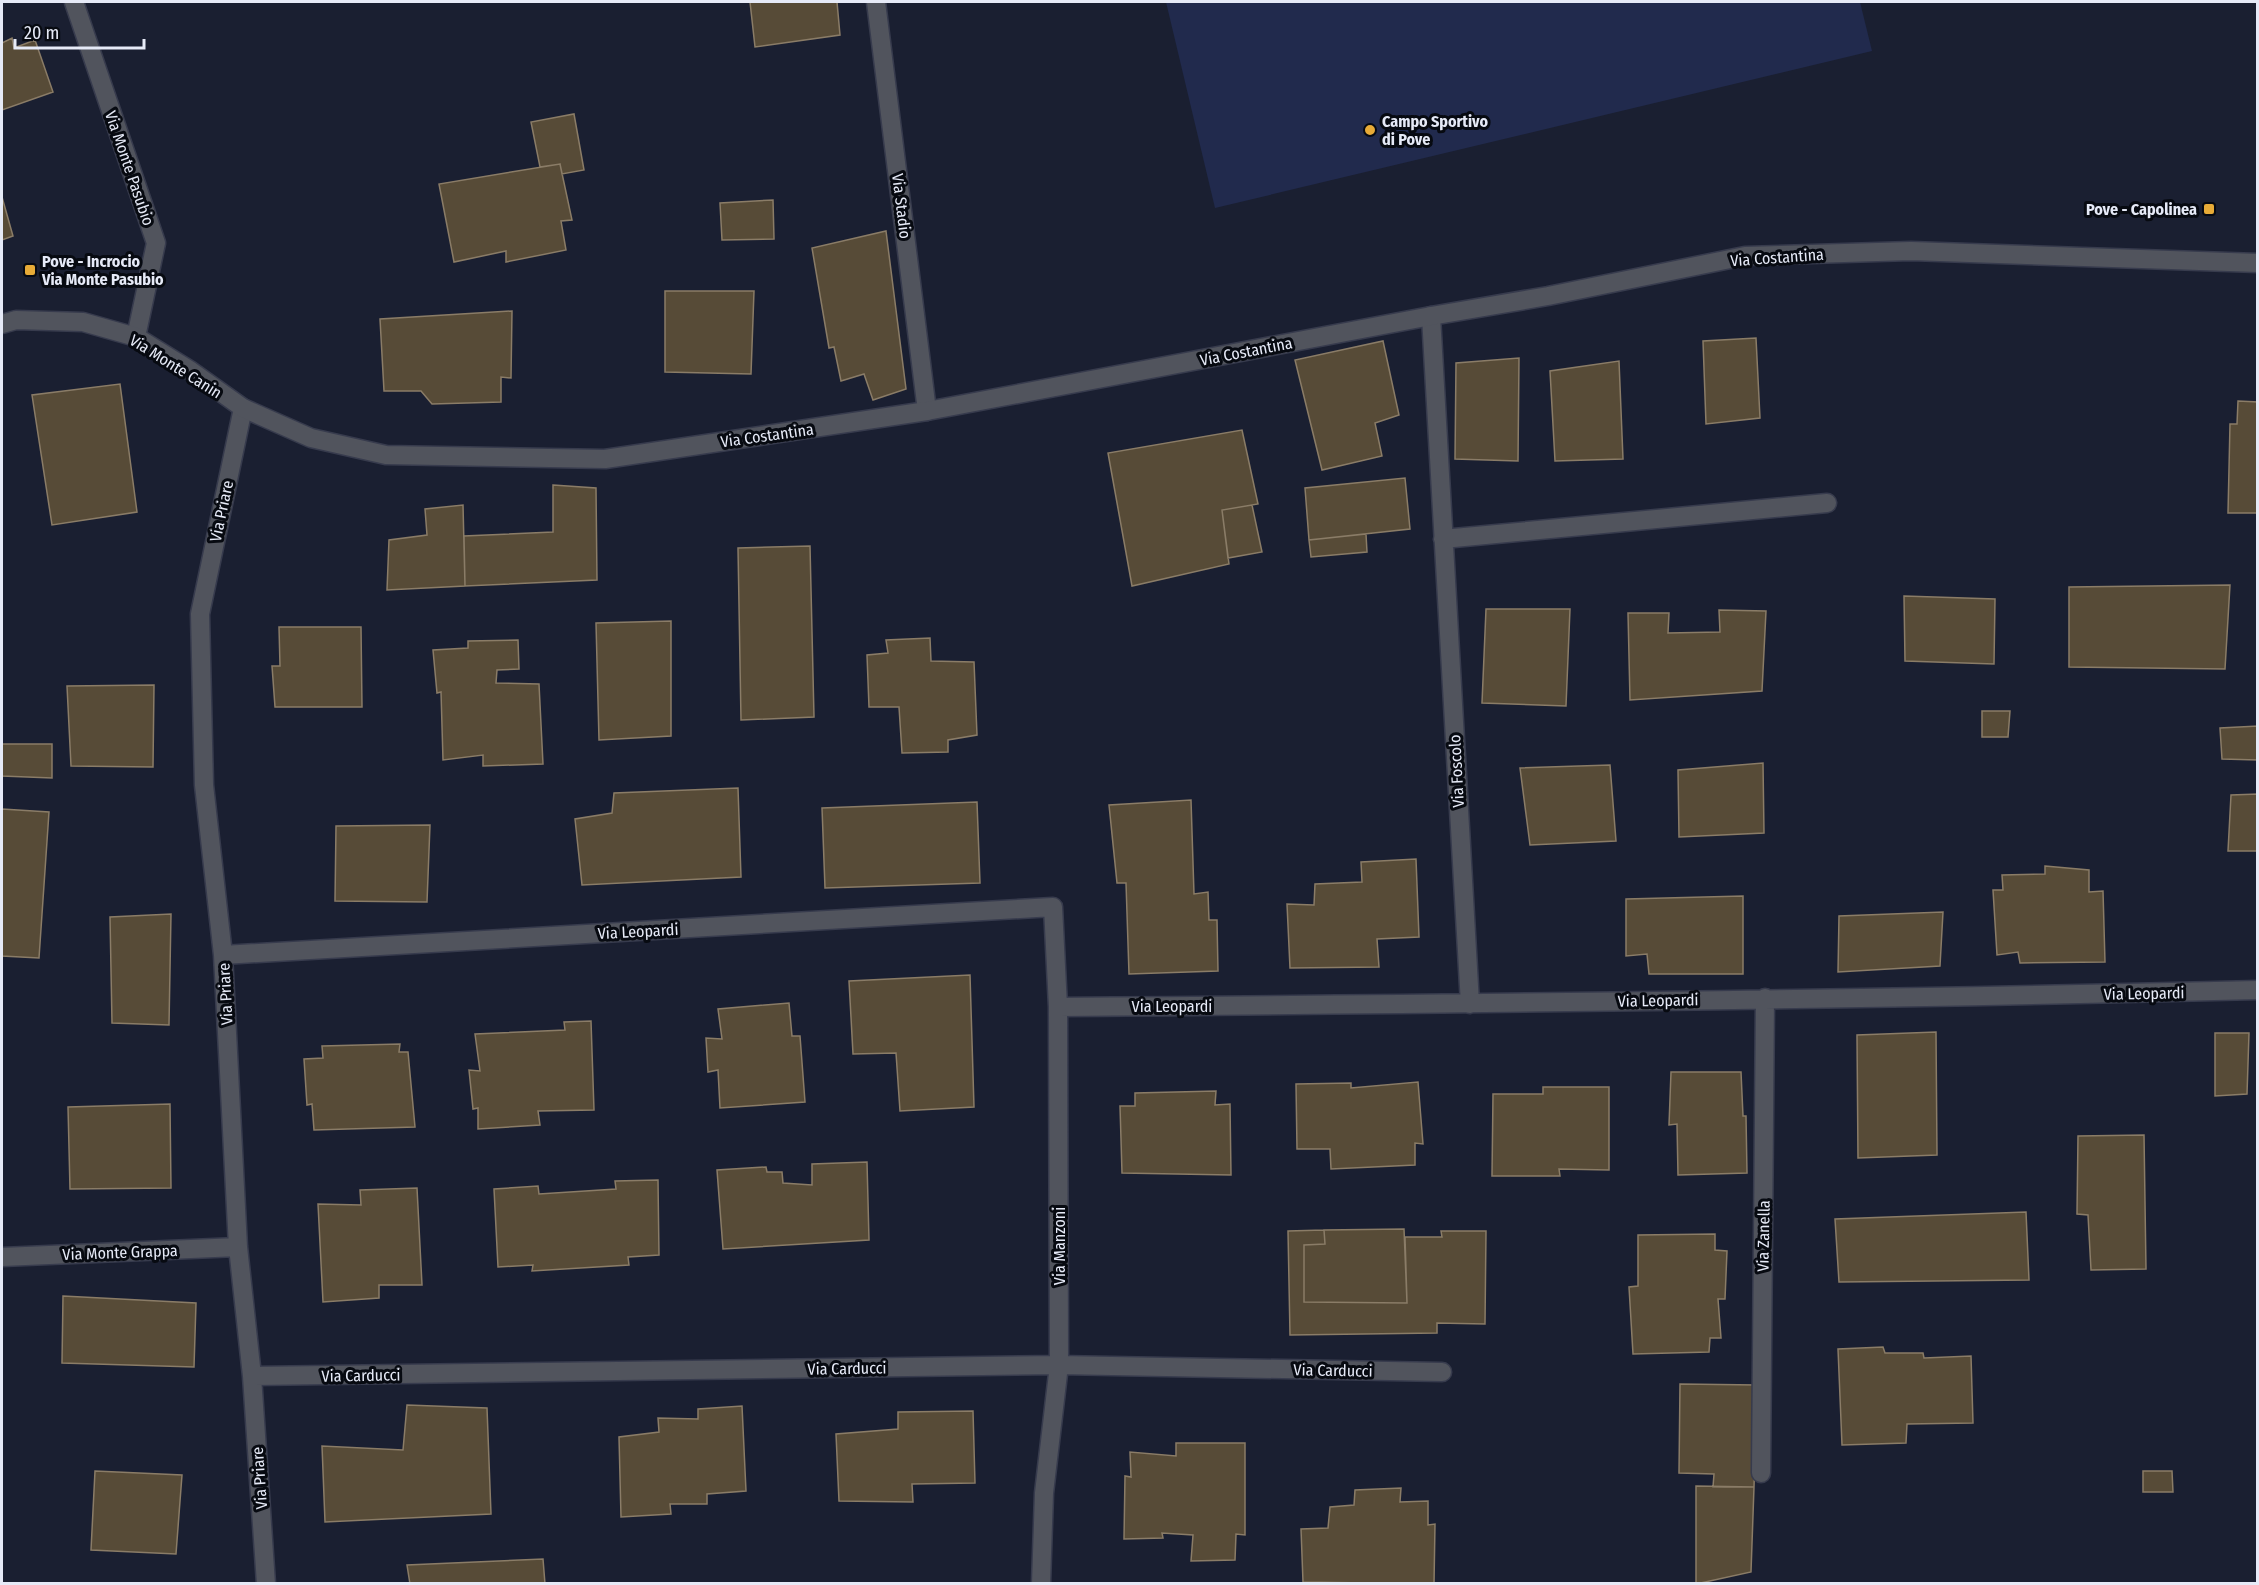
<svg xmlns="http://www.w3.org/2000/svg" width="2259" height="1585" viewBox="0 0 2259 1585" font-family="'Fira Sans Condensed',sans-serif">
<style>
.green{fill:#212a4d}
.building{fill:#574b37;stroke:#8a7c67;stroke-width:1.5}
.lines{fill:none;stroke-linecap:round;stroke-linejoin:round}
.minor-casing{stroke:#373b4d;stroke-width:21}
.tertiary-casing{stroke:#373b4d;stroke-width:21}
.minor{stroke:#51545d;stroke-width:18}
.tertiary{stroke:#51545d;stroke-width:18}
.poi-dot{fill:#e8ab37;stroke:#070a11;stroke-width:2}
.labels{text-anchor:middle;stroke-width:6;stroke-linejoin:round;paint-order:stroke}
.poi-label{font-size:16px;font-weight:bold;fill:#e6eaf7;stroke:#070a11;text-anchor:start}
.street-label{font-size:16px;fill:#e6eaf7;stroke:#070a11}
</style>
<rect width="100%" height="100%" fill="#1a1f31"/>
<path class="green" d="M1166 2H1860L1872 51 1215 208Z"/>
<path class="building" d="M750 2H837L840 35 755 47Z
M12 38 14 48 35 40 53 92 2 110V43Z
M574 114 584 170 562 174 560 164 540 167 531 122Z
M560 164 572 220 561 221 566 250 506 262V251L454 262 439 184Z
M2 197 13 236 2 240Z
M773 200 774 239 722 240 720 203Z
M886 231 906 389 873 400 864 374 841 381 834 347 829 348 812 248Z
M665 291H754L751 374 665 372Z
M512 311 511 378 501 377V402L432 404 421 391H384L380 319Z
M1756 338 1760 418 1706 424 1703 341Z
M1383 341 1399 415 1375 423 1382 456 1322 470 1295 360Z
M1519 358 1518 461 1455 459 1456 363Z
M1619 361 1623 459 1555 461 1550 371Z
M120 384 137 512 52 525 32 395Z
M2238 401 2258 402V513H2228L2230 424H2237Z
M1242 430 1258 504 1222 510 1229 564 1132 586 1108 453Z
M1405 478 1410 529 1309 540 1305 488Z
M553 485 596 488 597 580 465 586 464 536 553 532Z
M463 505 465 586 387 590 389 540 427 535 425 509Z
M1252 505 1262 552 1228 558 1222 510Z
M1366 534 1367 552 1311 557 1309 540Z
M810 546 814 717 741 720 738 548Z
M2230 585 2225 669 2069 667V587Z
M1904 596 1995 599 1994 664 1905 661Z
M1486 609H1570L1566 706 1482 703Z
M1719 610 1766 611 1762 691 1630 700 1628 613H1669L1668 633 1720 632Z
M671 621V736L599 740 596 623Z
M279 627H361L362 707H275L272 666H280Z
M930 638 931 661 974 662 977 735 948 740V752L902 753 899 707H869L867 655 888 653 886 640Z
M518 640 519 669 497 670 496 683 539 684 543 764 483 766V755L443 760 441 692 437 693 433 650 468 648V641Z
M154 685 153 767 71 766 67 686Z
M1982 711H2010L2008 737H1982Z
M2258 726V760L2222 759 2220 728Z
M2 744H52V778L2 776Z
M1763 763 1764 833 1679 837 1678 770Z
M1610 765 1616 841 1530 845 1520 768Z
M738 788 741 877 582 885 575 819 612 813 614 793Z
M2258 794V851H2228L2231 795Z
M1191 800 1194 894 1208 892 1209 920H1217L1218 971 1129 974 1126 883H1117L1109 805Z
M977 802 980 883 825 888 822 808Z
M2 809 49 812 39 958 2 956Z
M430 825 427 902 335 901 336 826Z
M1416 859 1419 937 1377 939 1379 967 1290 968 1287 904 1314 905 1315 884 1362 882 1361 862Z
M2045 866 2089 870V892L2103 891 2105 962 2020 963 2018 952 1997 955 1993 890H2003L2002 875 2045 874Z
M1743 896V974H1649L1647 954 1626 956V899Z
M1943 912 1940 966 1838 972 1839 916Z
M171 914 169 1025 112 1023 110 917Z
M970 975 974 1107 900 1111 896 1053 853 1054 849 981Z
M789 1003 792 1036H800L805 1102 720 1108 718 1070 708 1072 706 1038 722 1039 718 1009Z
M591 1021 594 1110 538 1111 540 1125 478 1129V1108L473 1109 469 1070 480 1071 475 1034 565 1030 564 1022Z
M1936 1032 1937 1155 1858 1158 1857 1035Z
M2215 1033H2249L2247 1094 2215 1096Z
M400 1044 399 1052H408L415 1127 314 1130 312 1104 307 1105 304 1059 323 1058 322 1046Z
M1671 1072H1741L1743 1116H1746L1747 1173 1678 1175 1677 1124 1669 1125Z
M1418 1082 1423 1144 1415 1143V1165L1331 1169 1330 1149H1297L1296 1084 1351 1083V1088Z
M1543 1087H1609V1170L1559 1169 1560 1176H1492L1493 1094H1543Z
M1216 1091 1215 1105 1230 1104 1231 1175 1122 1173 1120 1106H1135V1093Z
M170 1104 171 1188 70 1189 68 1107Z
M2144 1135 2146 1269 2091 1270 2088 1215 2077 1214 2078 1136Z
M867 1162 869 1240 723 1249 717 1170 766 1167 767 1172H782L783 1183 812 1185V1164Z
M658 1180 659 1255 628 1257 629 1265 532 1271 533 1265 498 1267 494 1189 538 1186 539 1194 616 1189 615 1181Z
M417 1188 422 1285H379V1298L323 1302 318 1204 361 1205 360 1190Z
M2026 1212 2029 1280 1839 1282 1835 1219Z
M1404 1229 1407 1303 1304 1302V1245L1325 1244 1324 1230Z
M1324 1230 1325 1244 1304 1245V1302L1407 1303 1405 1237H1442L1441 1231H1486L1485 1324 1437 1323V1333L1290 1335 1288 1231Z
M1715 1234V1250L1727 1251 1725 1299H1718L1721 1338H1710L1709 1352 1633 1354 1629 1287 1638 1286V1235Z
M63 1296 196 1303 194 1367 62 1363Z
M1883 1347 1885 1353H1923L1924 1358 1971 1356 1973 1423 1907 1424 1906 1443 1842 1445 1838 1349Z
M1680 1384 1757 1385 1754 1487H1713L1714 1474 1679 1473Z
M407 1405 487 1408 491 1514 325 1522 322 1446 403 1450Z
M742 1406 746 1491 707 1494V1504H670L671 1514 621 1517 619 1437 659 1432 658 1418 698 1419V1409Z
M973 1411 975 1483 912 1484 913 1502 839 1501 836 1434 898 1429V1412Z
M1176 1443H1245V1535L1236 1534 1235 1560 1191 1561 1193 1535 1162 1533 1163 1538 1124 1539 1125 1476 1131 1477 1130 1452 1176 1456Z
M95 1471 182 1475 176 1554 91 1550Z
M2143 1471H2172L2173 1492H2143Z
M1696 1486 1754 1487 1751 1572 1696 1584Z
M1401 1488 1400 1502 1428 1501V1525L1435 1524 1434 1584 1303 1582 1301 1529 1328 1528 1330 1507 1354 1505 1355 1490Z
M543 1559 545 1584H410L407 1565Z"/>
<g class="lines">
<g class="minor-casing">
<path id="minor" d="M74 2 156 243 136 337
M876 2 927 411
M1431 316 1470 1004
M243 408 200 614 204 785 223 955 238 1247 252 1376 266 1584
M1443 539 1827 503
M223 955 1053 907 1058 1007 1059 1365 1044 1493 1041 1584
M1058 1007C1458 1004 1858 1000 2258 990
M2 1257 238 1247
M252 1376 1059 1365 1442 1372
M1761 1473 1765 998"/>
</g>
<g class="tertiary-casing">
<path id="tertiary" d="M2 324 16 320 83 322 136 337 191 371 243 408 311 438 386 455 605 459 927 411 1431 316 1548 296 1745 256 1911 251 2258 263"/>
</g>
<use href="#minor" class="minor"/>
<use href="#tertiary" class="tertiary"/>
</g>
<g class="poi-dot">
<circle cx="1370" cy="130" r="6"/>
<rect x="2203" y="203" width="12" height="12" rx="3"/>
<rect x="24" y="264" width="12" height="12" rx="3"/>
</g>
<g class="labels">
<g class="poi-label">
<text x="1382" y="127">Campo Sportivo<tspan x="1382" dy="18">di Pove</tspan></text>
<text x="2197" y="215" text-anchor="end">Pove - Capolinea</text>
<text x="42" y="267">Pove - Incrocio<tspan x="42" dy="18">Via Monte Pasubio</tspan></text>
</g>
<g class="street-label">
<text transform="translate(130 168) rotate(71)" y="6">Via Monte Pasubio</text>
<text transform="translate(902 206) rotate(83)" y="6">Via Stadio</text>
<text transform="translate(1777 257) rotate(-4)" y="6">Via Costantina</text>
<text transform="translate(1246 351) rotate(-11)" y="6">Via Costantina</text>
<text transform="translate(176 366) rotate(32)" y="6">Via Monte Canin</text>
<text transform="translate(767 435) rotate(-8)" y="6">Via Costantina</text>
<text transform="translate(221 511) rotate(-78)" y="6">Via Priare</text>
<text transform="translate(1456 771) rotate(-93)" y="6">Via Foscolo</text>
<text transform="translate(638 931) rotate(-3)" y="6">Via Leopardi</text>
<text transform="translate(2144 993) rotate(-1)" y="6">Via Leopardi</text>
<text transform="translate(225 994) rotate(-93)" y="6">Via Priare</text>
<text transform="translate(1658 1000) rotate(-1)" y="6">Via Leopardi</text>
<text x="1172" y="1012">Via Leopardi</text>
<text transform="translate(1763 1236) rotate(-89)" y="6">Via Zanella</text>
<text transform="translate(1059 1246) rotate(-90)" y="6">Via Manzoni</text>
<text transform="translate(120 1252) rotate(-2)" y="6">Via Monte Grappa</text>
<text transform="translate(847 1368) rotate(-1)" y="6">Via Carducci</text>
<text transform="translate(1333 1370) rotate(1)" y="6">Via Carducci</text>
<text transform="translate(361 1375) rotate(-1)" y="6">Via Carducci</text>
<text transform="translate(259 1478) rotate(-94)" y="6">Via Priare</text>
</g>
</g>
<rect width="2259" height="1585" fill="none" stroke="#e6eaf7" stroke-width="6"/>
<path d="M15 39v9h129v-9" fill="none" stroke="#e6eaf7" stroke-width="3"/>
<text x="24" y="39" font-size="18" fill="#e6eaf7" stroke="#070a11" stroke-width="4.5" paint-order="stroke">20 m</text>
</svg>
